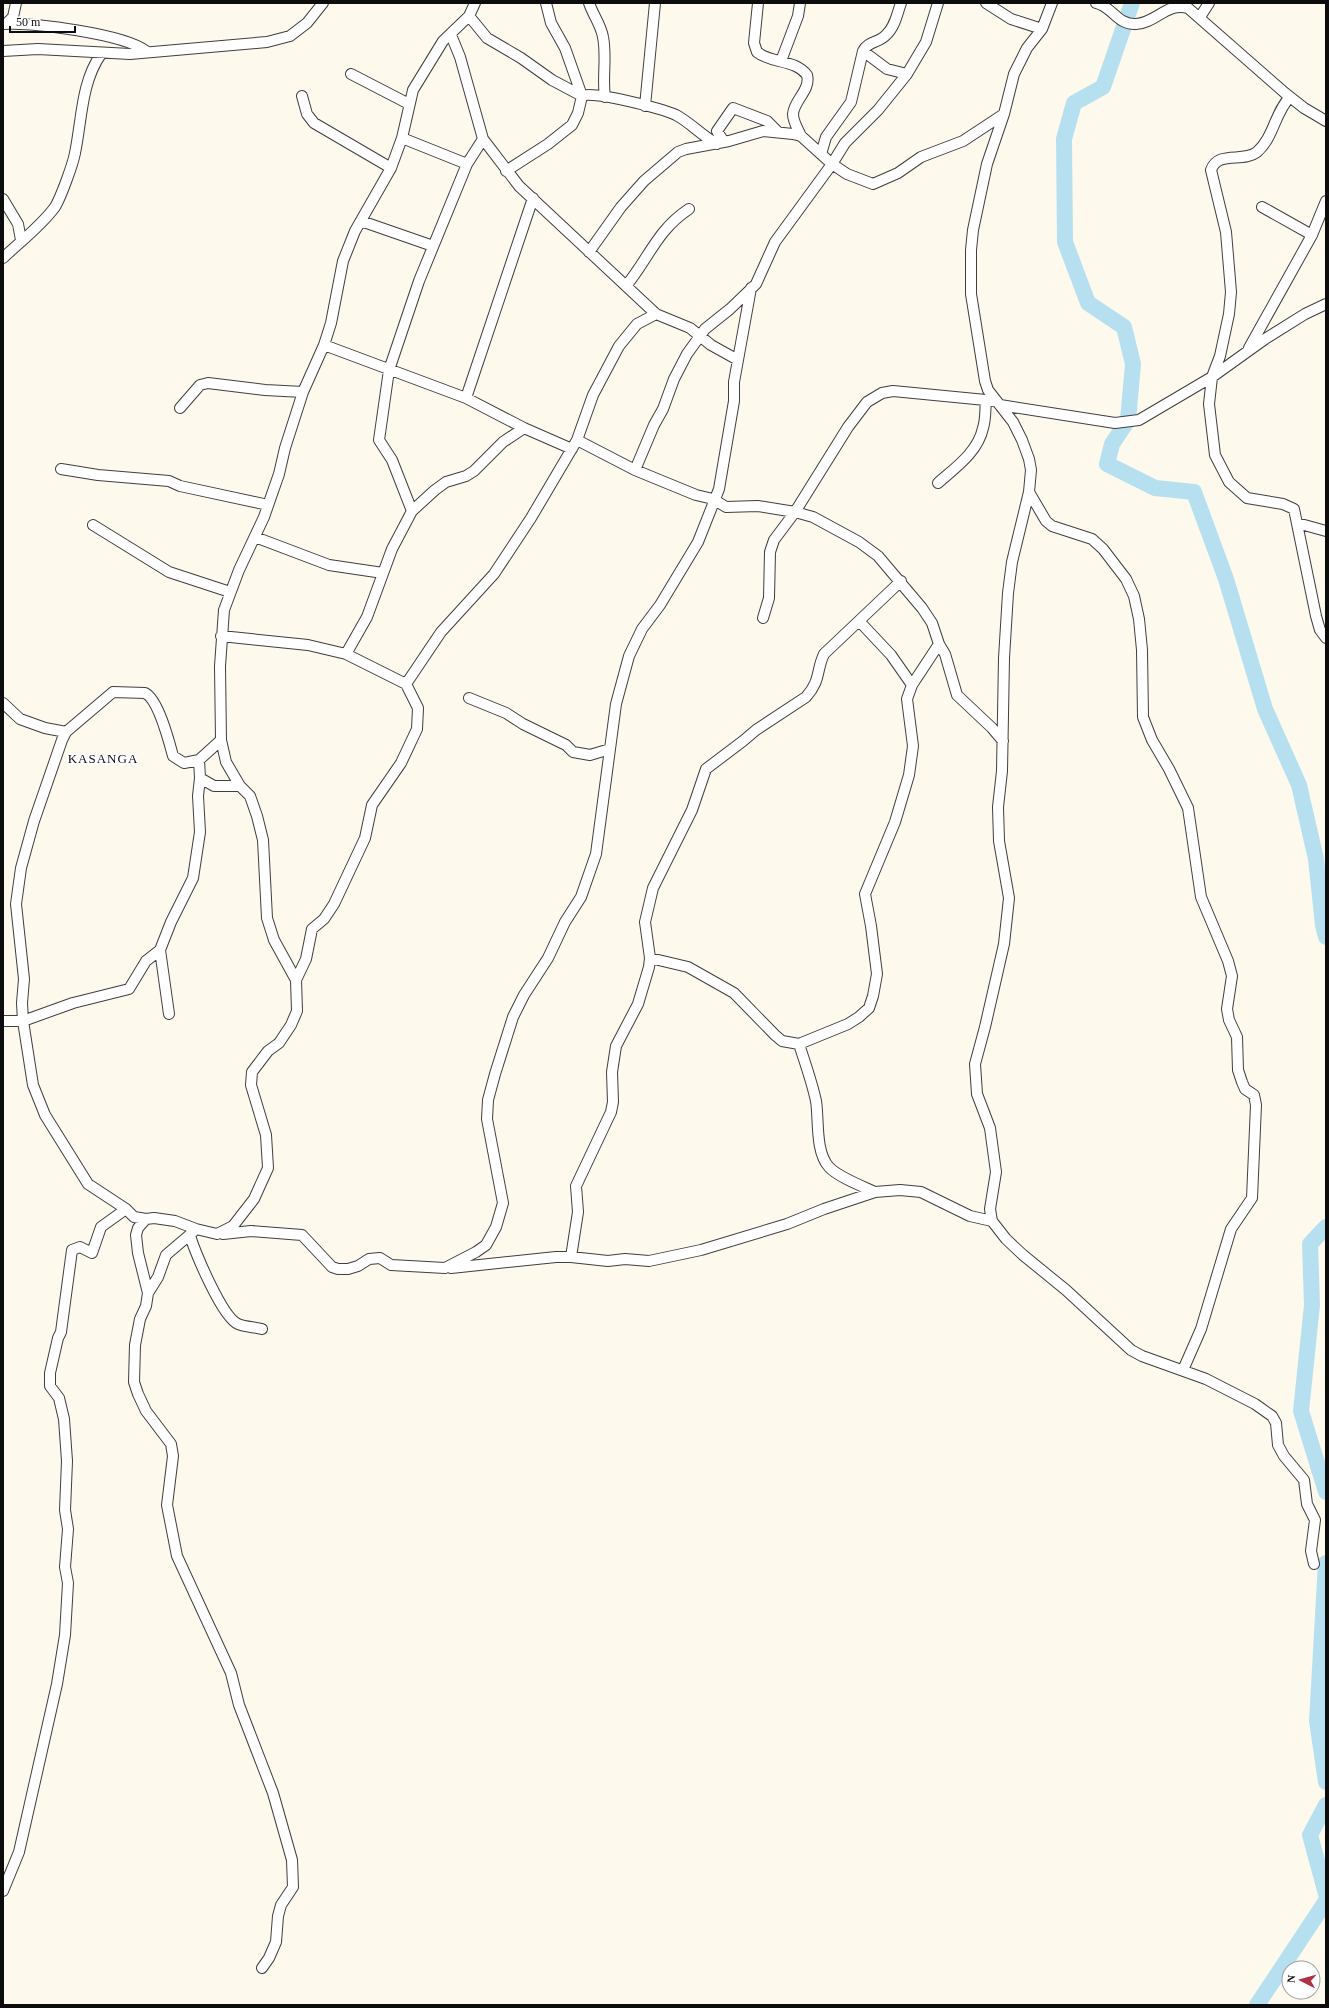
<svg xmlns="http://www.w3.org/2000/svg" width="1329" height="2008" viewBox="0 0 1329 2008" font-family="Georgia,serif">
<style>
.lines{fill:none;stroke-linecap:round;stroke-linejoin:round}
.river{stroke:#b6e0f0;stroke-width:16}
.minor-casing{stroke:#3f3f3f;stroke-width:12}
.minor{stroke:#fff;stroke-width:10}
.labels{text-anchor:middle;stroke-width:4;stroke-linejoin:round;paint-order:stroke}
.quarter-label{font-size:13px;letter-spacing:1px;fill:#0c0c0c;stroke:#fff}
</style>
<rect width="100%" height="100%" fill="#fdf9ed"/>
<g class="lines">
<path class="river" d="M1132 3 1103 87 1074 103 1064 139 1065 242 1088 303 1124 327 1133 364 1128 420 1112 444 1107 464 1155 488 1194 492 1226 579 1265 709 1299 785 1316 859 1323 925 1326 937
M1326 1227 1310 1244 1312 1305 1301 1411 1326 1492
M1326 1563 1317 1721 1326 1782
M1326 1805 1310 1835 1326 1894
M1257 2005 1326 1901"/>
<g class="minor-casing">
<path id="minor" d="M589 3C593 15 601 25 603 37 607 58 602 77 605 97
M758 3 754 43 757 52C772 64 795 59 807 75 811 90 794 100 793 114 793 122 798 129 801 136
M986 3 1011 19 1042 29
M1052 3 1042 29 1027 48 1014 74 1004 114 987 164 973 230 971 250V294L985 381 988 390 1013 422 1022 440 1029 459 1031 470 1029 492 1012 562 1008 593 1004 658 1002 771 998 807 999 841 1009 898 1004 944 985 1027 975 1064 977 1094 990 1128 996 1172 990 1209 992 1221 1006 1239 1023 1255 1066 1290 1131 1350 1142 1356 1206 1379 1255 1404 1272 1416 1276 1423 1278 1445 1284 1456 1304 1480 1307 1504 1315 1520 1311 1551 1314 1564
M1096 3C1113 7 1117 25 1136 24 1156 23 1167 2 1188 8L1285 93 1304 108 1326 121
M469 16 487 38 521 58 552 80 582 96C592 90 663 109 676 115 691 123 702 136 717 144
M1200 17 1209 3
M3 24C32 22 124 34 146 51
M6 24 13 17 16 3
M451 35 460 57 483 139 519 186 656 314
M3 51 38 49 130 54 267 42 290 36 307 23 323 3
M863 51 887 69 907 74
M781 61 798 16 800 3
M351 74 409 104
M302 96 307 114 314 123 391 168
M1290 97C1275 112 1274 137 1257 152 1243 163 1218 150 1211 170L1226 232 1231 292 1229 314 1220 356 1212 377 1209 404 1215 455 1229 482 1247 498 1283 504 1294 509 1316 616 1320 630 1326 638
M645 106 655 3
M402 138 467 164
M724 142 717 131 733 108 767 121 777 131
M821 154 826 137 851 102 863 51C868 41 879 43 886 35 895 27 897 14 901 3
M506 171 548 144 572 125 578 113 582 96 565 48 551 23 546 3
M3 199 18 224 21 240
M1262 207 1312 235
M361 221 433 246
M589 252 621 207 644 181 678 152 686 149 729 141 763 131 793 134 801 136 832 164 847 174 873 184 898 173 921 157 963 141 1004 114
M3 258C20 242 41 226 55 207 61 197 73 164 75 153 82 119 81 83 101 54
M626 286C649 258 657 230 689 209
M324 345 466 398 524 428 572 449
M1249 348 1312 235 1326 201
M466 398 533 198
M1000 405 1115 423 1139 420 1212 377 1265 339 1305 314 1326 304
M180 408 200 385 208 383 265 390 303 392
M577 440 635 470 696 495 713 499 726 507 758 506 795 512 813 517 859 542 878 556 922 608 932 623 939 644 945 654 957 695 992 728 1003 741
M61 469 98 475 169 481 180 486 268 505
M635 470 654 425 663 409 674 379 687 354 705 329 730 309 756 284 775 242 832 164 845 143 878 110 907 74 926 42 938 3
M938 483C955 468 978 452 983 428 986 419 985 409 986 400
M1029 492 1046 521 1052 526 1092 539 1103 549 1126 579 1134 596 1139 619 1142 650 1143 717 1152 740 1169 769 1188 808 1201 897 1228 961 1232 976 1227 1009 1229 1020 1237 1037 1238 1070 1242 1082 1245 1089 1254 1095 1256 1105 1252 1198 1231 1229 1201 1329 1183 1370
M412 511 392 460 379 440 389 370 419 281 467 164 483 139
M1297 523 1326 531
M93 525 169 572 230 592
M255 537 329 565 383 573
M763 618 769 598 770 552 774 540 795 512 848 427 867 402 882 393 893 391 996 401
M860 622 891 655 912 685
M221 636 308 645 346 654 406 684 418 708 417 729 401 763 372 805 365 838 334 904 324 919 312 929 306 959 296 980
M346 654 367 617 392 549 412 511 435 490 446 482 466 476 474 471 503 442 524 428
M406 684 441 632 494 574 531 518 577 440 593 395 619 346 637 324 656 314 690 328 711 345 738 360
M469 698 506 713 523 724 566 745 573 752 590 755 610 749
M3 703 20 719 45 728 66 732
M199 760 200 778 214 786H240
M650 958 688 967 734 993 775 1035 782 1041 799 1044 848 1024 859 1017 869 1008 873 996 877 974 871 926 865 894 895 822 909 775 913 746 907 699 912 685 939 644
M169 1014 160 950 171 922 193 878 200 832 198 796 200 778
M3 1021H23L73 1003 129 989 146 961 160 950
M799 1044C805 1063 812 1082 816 1101 819 1119 815 1152 829 1167 838 1177 862 1186 875 1192
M146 1219 134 1217 126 1209 88 1184 45 1115 33 1085 23 1021 22 1003 24 979 16 904 21 868 34 821 62 740 66 732 113 692 145 693C158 699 169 741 173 756L184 763 199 760 221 740
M223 1234 251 1231 302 1235 332 1267 338 1269H348L358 1266 369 1259 380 1258 391 1265 445 1268 476 1252 486 1245 496 1227 503 1203 487 1119 488 1100 495 1074 513 1017 524 995 548 958 565 922 581 897 596 854 616 704 629 656 642 629 660 605 698 542 719 489 734 401V382L751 288
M190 1236C196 1254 222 1317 238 1324 245 1327 255 1327 262 1329
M571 1257 578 1212 576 1186 611 1112 613 1102 612 1072 616 1046 638 1004 649 967 650 958 645 922 653 888 692 810 706 769 743 741 756 730 806 697C821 680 816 671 824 654L901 581
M451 1268 556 1257H571L608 1261 625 1259 649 1261 701 1250 787 1224 824 1209 875 1192 900 1190 921 1192 970 1216 992 1221
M148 1293 158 1277 166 1255 193 1232
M3 1891 19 1852 57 1684 65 1635 68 1583 65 1567 68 1529 65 1510 67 1461 64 1419 59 1398 50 1386V1373L58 1338 61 1332 72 1250 80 1247 92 1253 101 1227 126 1209
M262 1968 269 1958 276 1942 278 1916 281 1905 293 1887 292 1860 273 1793 239 1705 231 1673 177 1556 167 1505 173 1456 171 1444 146 1411 138 1394 134 1382 135 1345 140 1319 146 1306 148 1293 138 1253 136 1235 138 1228 146 1219 154 1218 175 1221 196 1229 217 1234 233 1226 254 1199 268 1168 266 1135 251 1085 252 1072 268 1051 279 1043 291 1025 297 1011 296 980 274 940 267 918 263 840 257 816 250 796 240 786 226 762 221 740 220 666 224 610 239 570 264 517 279 474 285 448 303 392 324 345 331 323 343 261 355 231 391 168 402 138 413 90 443 41 469 16 475 3"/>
</g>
<use href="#minor" class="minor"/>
</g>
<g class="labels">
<g class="quarter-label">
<text x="103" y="763">KASANGA</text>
</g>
</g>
<rect width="1329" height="2008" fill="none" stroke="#0c0c0c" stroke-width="8"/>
<g transform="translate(1301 1980) rotate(276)"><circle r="19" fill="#ffffff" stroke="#9e9e9e"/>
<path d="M0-3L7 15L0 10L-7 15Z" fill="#b03143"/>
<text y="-6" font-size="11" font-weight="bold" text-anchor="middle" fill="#0c0c0c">N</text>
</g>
<path d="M10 26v6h65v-6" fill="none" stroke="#0c0c0c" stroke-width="2"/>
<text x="16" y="26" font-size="12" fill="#0c0c0c" stroke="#ffffff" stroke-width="3" paint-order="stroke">50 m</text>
</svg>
